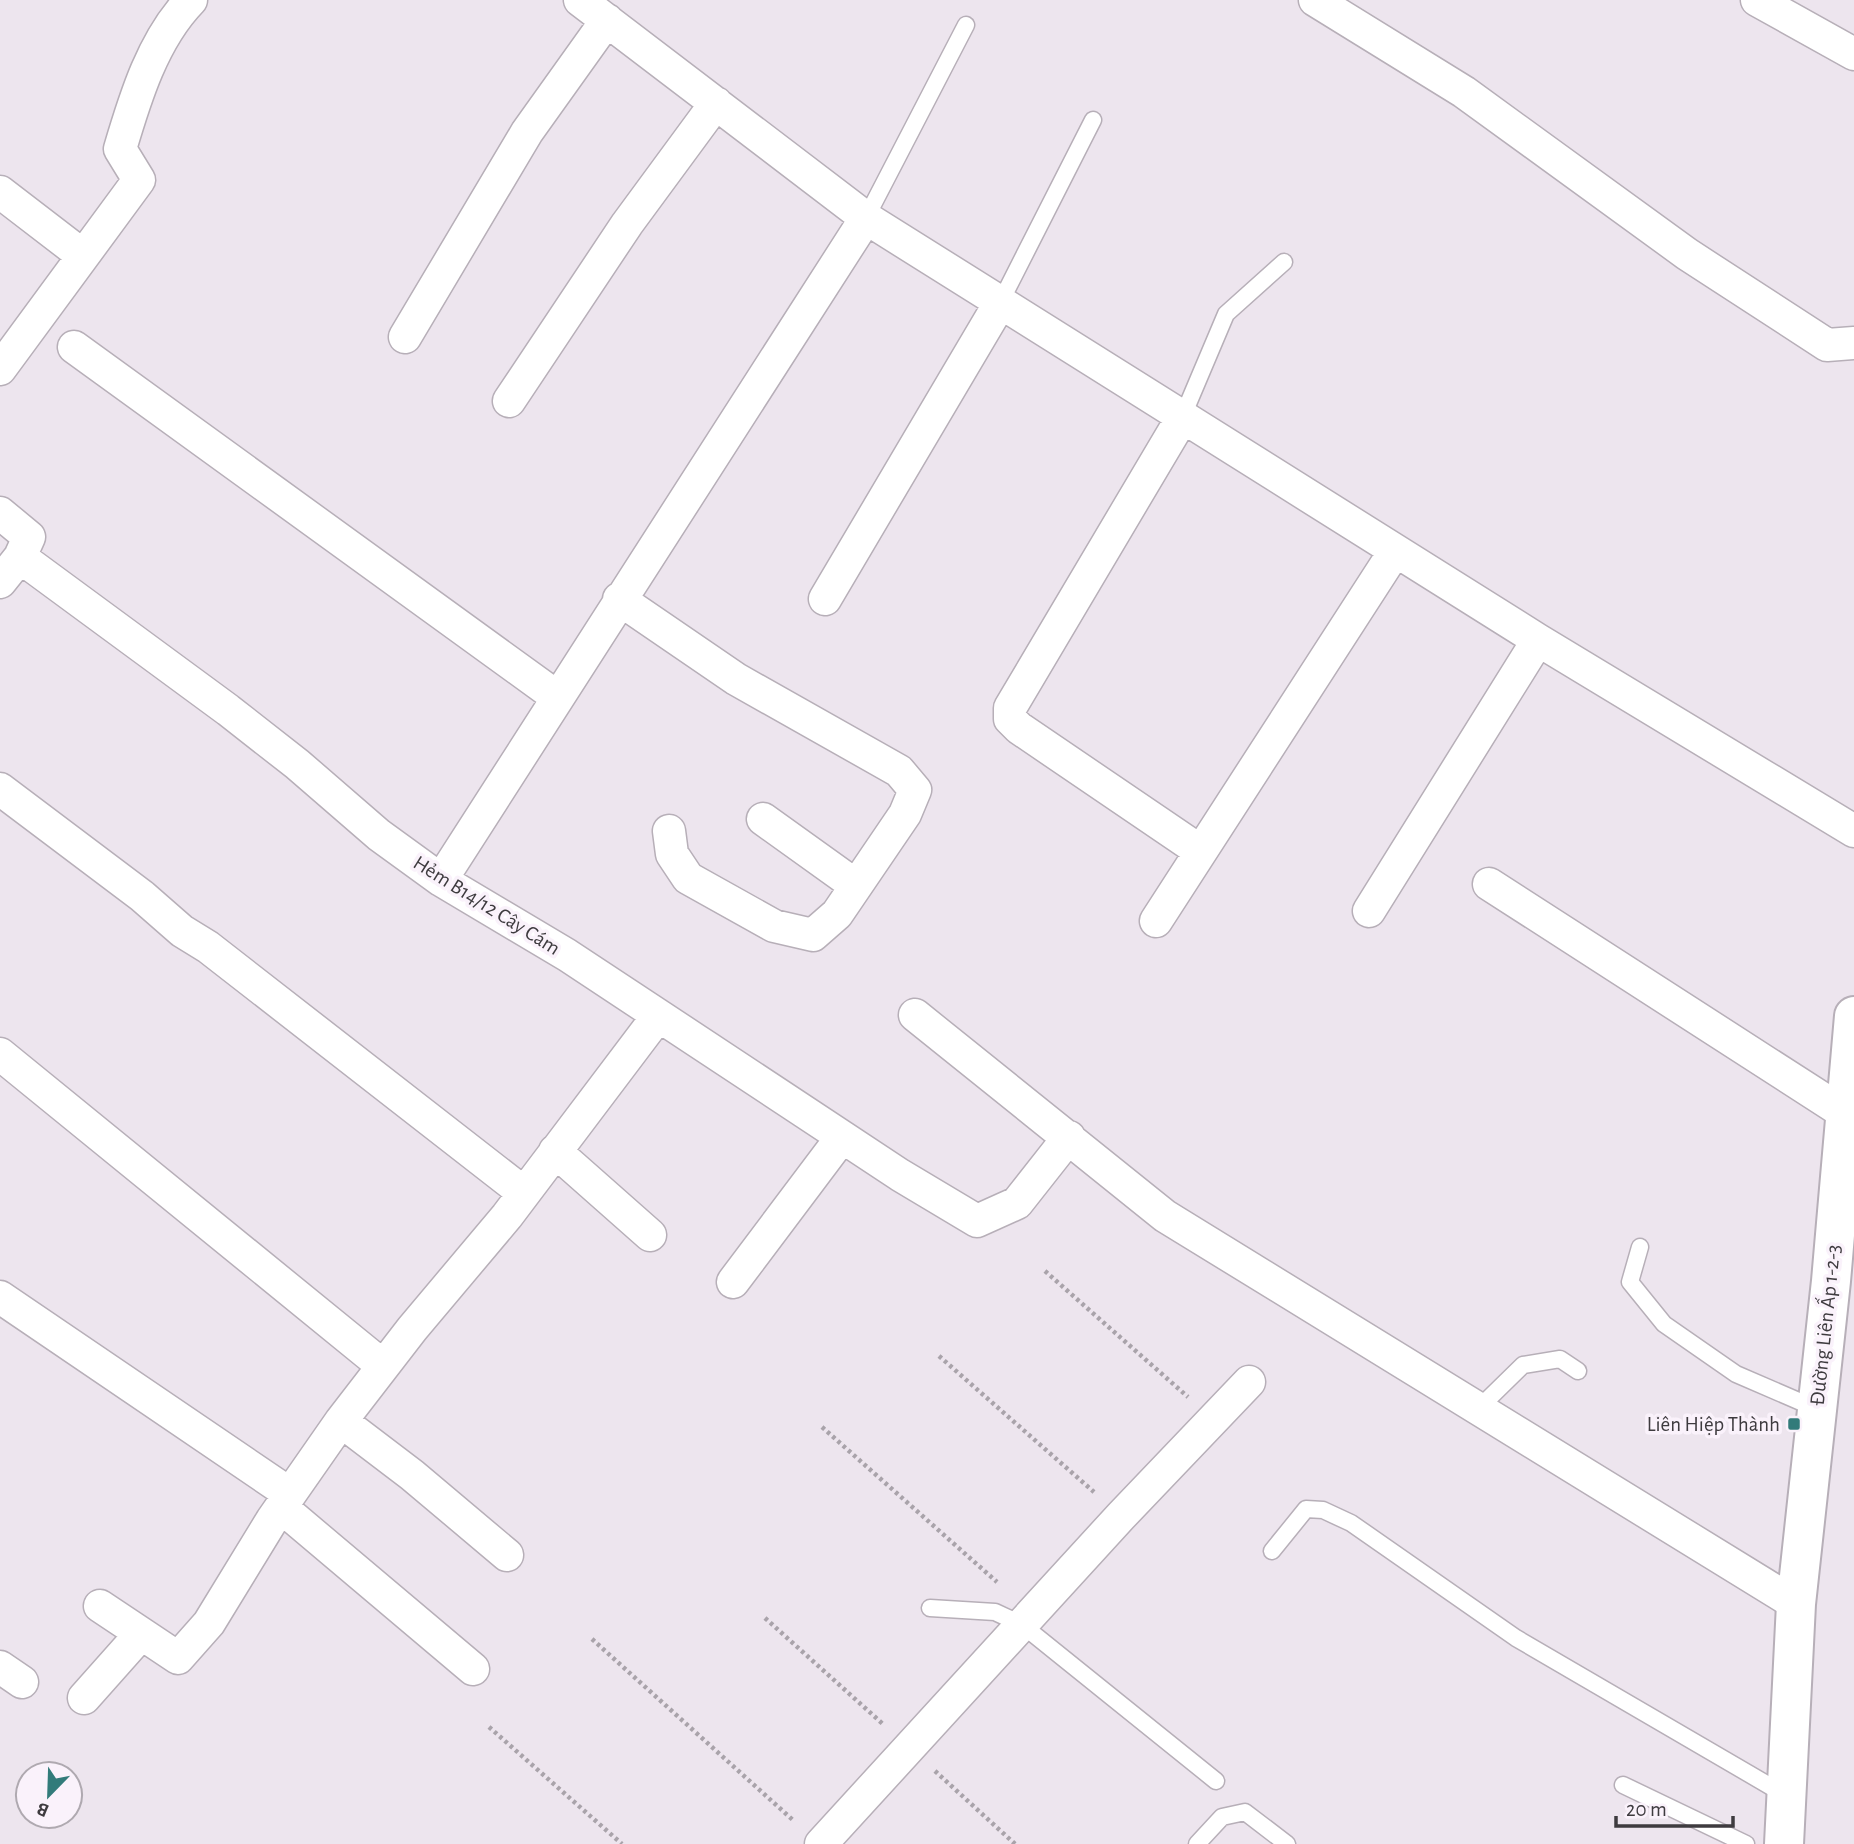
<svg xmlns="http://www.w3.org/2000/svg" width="1854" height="1844" viewBox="0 0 1854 1844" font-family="'Alegreya Sans',sans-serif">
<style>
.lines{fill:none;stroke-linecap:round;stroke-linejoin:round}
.lane-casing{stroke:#b7afb8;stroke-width:19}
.street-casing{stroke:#b7afb8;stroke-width:35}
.secondary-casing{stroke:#b7afb8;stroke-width:42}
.path{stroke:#a9a3aa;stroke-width:4.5;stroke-dasharray:3.5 3.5;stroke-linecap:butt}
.lane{stroke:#fff;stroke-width:16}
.street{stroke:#fff;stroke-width:32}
.secondary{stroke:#fff;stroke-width:38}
.poi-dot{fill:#327b7a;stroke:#faf2fb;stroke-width:2.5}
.labels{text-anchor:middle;stroke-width:7;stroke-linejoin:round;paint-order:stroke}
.street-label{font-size:21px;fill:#3e3b3f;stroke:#faf2fb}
.poi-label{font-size:21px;fill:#3e3b3f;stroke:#faf2fb;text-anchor:end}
</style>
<rect width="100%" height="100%" fill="#ede5ee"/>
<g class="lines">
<g class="lane-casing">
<path id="lane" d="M866 218 966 25
M1000 303 1093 120
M1182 418 1226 314 1284 262
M1640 1247 1630 1282 1664 1324 1736 1374 1817 1409
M1477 1410 1523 1365 1560 1359 1578 1371
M1272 1551 1306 1509 1323 1510 1351 1523 1516 1638 1787 1796
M930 1608 995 1612 1021 1624 1216 1781
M1623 1785 1746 1844
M1197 1844 1222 1817 1245 1812 1287 1844"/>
</g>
<g class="street-casing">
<path id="street" d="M580 0 866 218 1538 640 1854 831
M1315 0 1464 92 1687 254 1827 345 1854 343
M1757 0 1854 54
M0 192 82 255
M405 337 527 132 607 20
M74 347 557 697
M0 369 139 180 120 149C135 98 153 39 191 0
M509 401 627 224 716 103
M1182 418 1010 708V719L1019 728 1200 851
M0 513 29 537 20 557 0 582
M20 557 228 710 297 764 379 835 441 880 567 955 900 1175 977 1221 1017 1203 1069 1137
M619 599 736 679 899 771 915 790 905 814 837 914 813 935 774 926 688 878 672 854 669 831
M825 599 1000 303
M0 789 142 896 182 931 208 947 524 1193
M763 819 855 885
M441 880 866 218
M1489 884 1846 1114
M1369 911 1538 640
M1156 921 1395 551
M915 1015 1165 1216 1796 1604
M0 1054 383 1366
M555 1151 650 1235
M733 1282 842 1137
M0 1297 290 1494
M341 1421 412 1475 507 1555
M281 1507 473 1669
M100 1606 178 1658 209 1623 272 1520 341 1421 412 1329 507 1216 658 1016
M0 1667 22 1682
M84 1698 140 1635
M821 1844 1121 1516 1249 1382"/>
</g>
<g class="secondary-casing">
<path id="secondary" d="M1784 1844 1796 1604 1831 1281 1854 1016"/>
</g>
<path class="path" d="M1045 1271 1188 1397
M939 1356 1094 1492
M822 1427 997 1582
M765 1618 884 1725
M592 1639 794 1821
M489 1727 622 1844
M935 1771 1015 1844"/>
<use href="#lane" class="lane"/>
<use href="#street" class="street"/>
<use href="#secondary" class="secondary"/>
</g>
<rect class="poi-dot" x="1787" y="1417" width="14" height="14" rx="3.5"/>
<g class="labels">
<g class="street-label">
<text transform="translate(487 905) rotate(32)" y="7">Hẻm B14/12 Cây Cám</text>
<text transform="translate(1825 1325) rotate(-84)" y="7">Đường Liên Ấp 1-2-3</text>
</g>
<g class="poi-label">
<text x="1780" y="1431">Liên Hiệp Thành</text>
</g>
</g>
<g transform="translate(49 1795) rotate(203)"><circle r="33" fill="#faf2fb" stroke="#afa9b0" stroke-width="2"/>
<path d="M0-5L12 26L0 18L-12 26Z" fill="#327b7a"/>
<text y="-10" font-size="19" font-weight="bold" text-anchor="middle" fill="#3e3b3f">B</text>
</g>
<path d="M1616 1816v10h117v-10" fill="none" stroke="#3e3b3f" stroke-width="3.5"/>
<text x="1626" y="1816" font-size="21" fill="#3e3b3f" stroke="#faf2fb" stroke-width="5" paint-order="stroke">20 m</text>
</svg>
